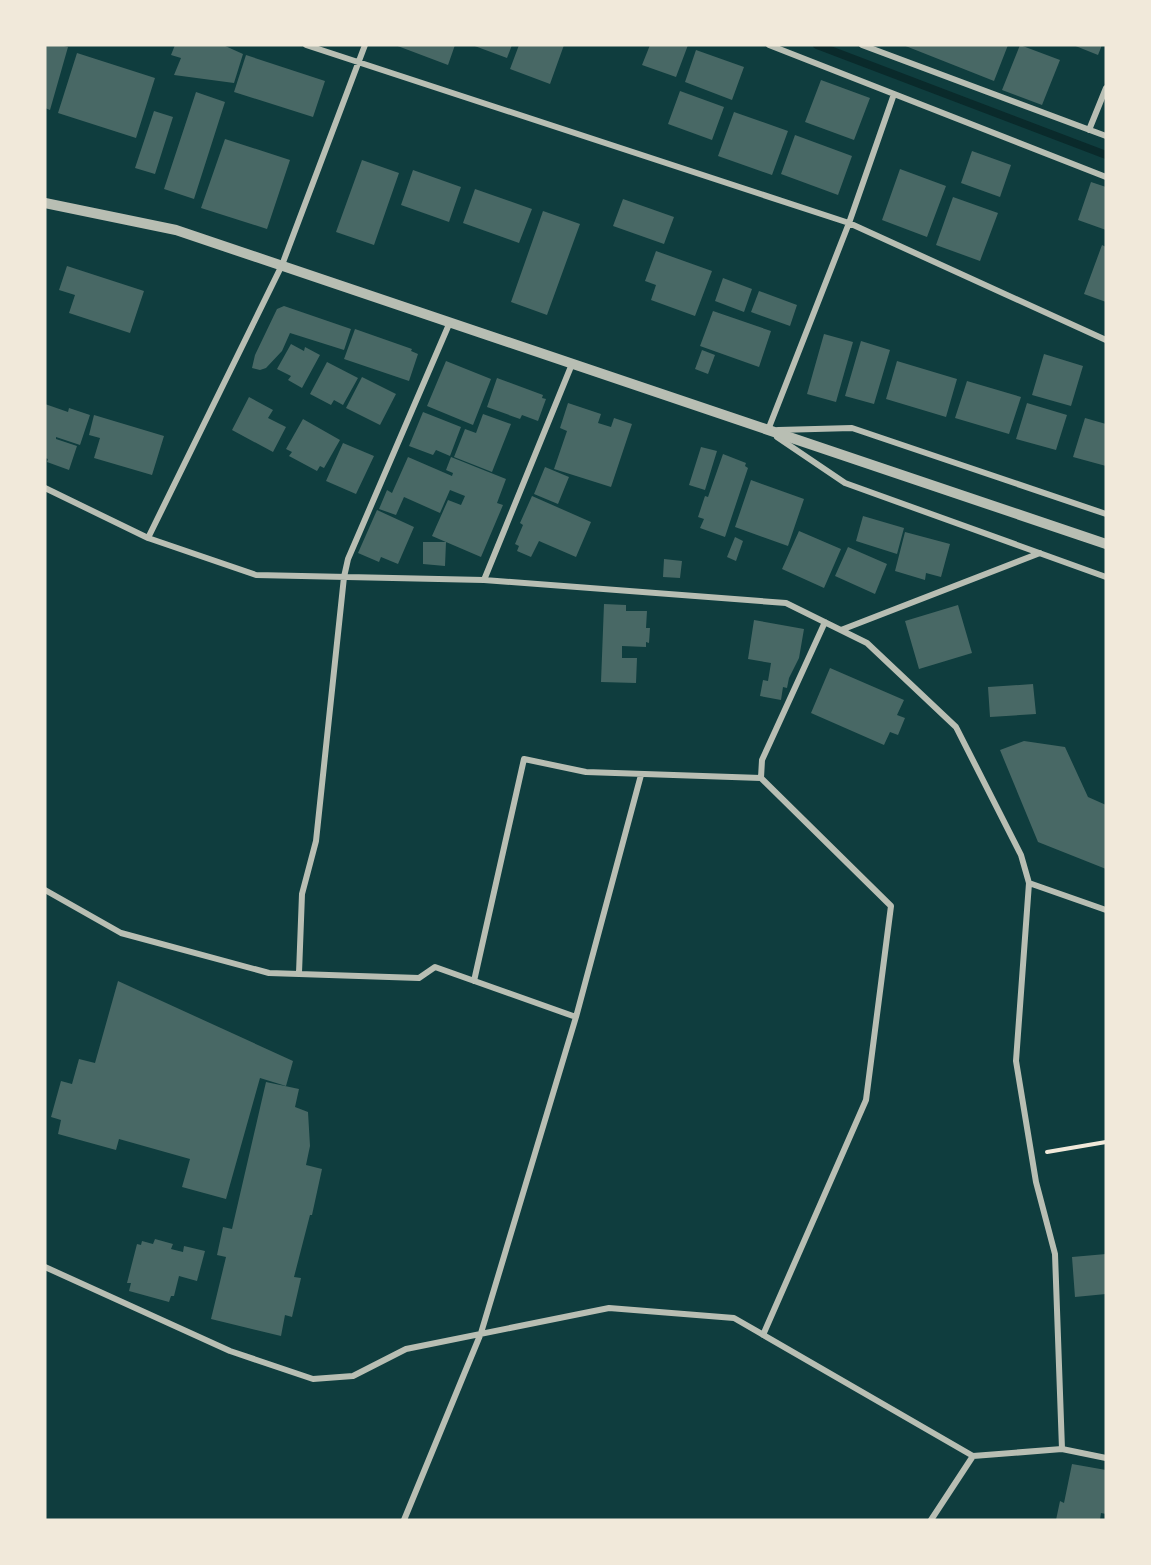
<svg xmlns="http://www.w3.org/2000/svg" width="1151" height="1565" viewBox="0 0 1151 1565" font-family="'Nunito Sans',sans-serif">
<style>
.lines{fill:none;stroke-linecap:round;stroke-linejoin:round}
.stream{stroke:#0a2a2b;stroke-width:8}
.building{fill:#486865}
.path{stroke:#f1e9da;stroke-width:4}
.minor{stroke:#b8beb3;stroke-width:6}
.tertiary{stroke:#b8beb3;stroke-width:10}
</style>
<rect width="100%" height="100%" fill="#0f3d3e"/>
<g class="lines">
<path class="stream" d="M817 45 1106 155"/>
</g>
<path class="building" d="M45 45H60L68 47 50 110 45 108Z
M175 45H223L243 54 234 83 174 75 181 58 171 55Z
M395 45H455L448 65Z
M472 45H512L507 58Z
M519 45H564L550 84 510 69Z
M650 45H688L676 77 642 65Z
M903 45H1008L994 81Z
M1020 45 1060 60 1042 105 1002 90Z
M1073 45H1102L1098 55Z
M696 50 744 67 732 100 685 82Z
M77 53 155 78 136 138 58 113Z
M246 55 325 81 313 117 234 92Z
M821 80 870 98 854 140 805 122Z
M680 91 724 107 712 140 668 124Z
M196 92 225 102 194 199 164 189Z
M154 111 173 117 155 174 135 168Z
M734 112 788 131 772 175 718 156Z
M795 135 852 156 838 195 781 174Z
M225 139 290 160 267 229 201 208Z
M972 151 1011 165 1000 197 961 183Z
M362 160 399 173 374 245 336 232Z
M900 169 946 186 927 237 882 220Z
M413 170 461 187 449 222 401 205Z
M1091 182 1106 187V230L1078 220Z
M475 189 532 209 519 243 463 223Z
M953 197 998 213 980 261 936 245Z
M623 199 674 217 664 244 613 226Z
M543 211 580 224 547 315 511 302Z
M1102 245 1106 247V302L1084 294Z
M656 251 712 271 695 316 651 300 656 285 645 281Z
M67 266 144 291 130 333 69 313 75 295 59 290Z
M723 278 752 289 744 312 715 301Z
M759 291 797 305 790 326 751 312Z
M284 306 351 329 344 350 290 333 282 351 266 368 260 370 252 368 255 355 277 309Z
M713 311 771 331 759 367 700 346Z
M355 329 412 349 411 351 418 354 409 381 344 359Z
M824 334 853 342 836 402 807 394Z
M861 341 890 350 874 404 845 396Z
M291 344 304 351 305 347 320 355 302 388 288 380 291 376 277 369Z
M702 350 715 355 708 374 695 369Z
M1044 354 1083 366 1071 406 1032 395Z
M446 361 491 379 473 425 427 406Z
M897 361 957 379 946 417 886 399Z
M327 362 358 378 343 405 334 400 331 405 310 394Z
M362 377 396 394 380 425 346 408Z
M497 378 543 395 542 398 546 399 538 421 522 415 520 419 487 407Z
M967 381 1021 397 1009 434 955 418Z
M249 397 273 410 268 418 286 427 273 452 232 430Z
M568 403 601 414 598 423 611 427 614 418 632 424 611 487 554 469 567 431 560 428Z
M1027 403 1067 415 1056 450 1016 439Z
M45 404 68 412 69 408 90 415 80 445 56 437V439L77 446 69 470 47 462 48 459 45 458Z
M423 412 461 427 450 456 436 450 433 455 409 446Z
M483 414 511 424 492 472 454 457 465 429 476 433Z
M94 415 164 436 152 475 94 458 100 438 89 435Z
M1085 418 1106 424V466L1073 457Z
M303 419 340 440 324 468 320 466 317 471 289 456 292 452 286 449Z
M343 443 374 456 356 494 326 481Z
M701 447 717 451 705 490 689 485Z
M723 454 746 463 745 466 748 468 725 537 700 528 704 519 698 517 705 496 708 497Z
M408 457 452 476 453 473 446 470 451 457 506 479 497 503 503 505 481 557 432 536 448 500 461 505 465 496 450 490 440 513 404 497 396 515 379 509 387 490 392 493Z
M545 467 569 477 558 504 534 494Z
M751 480 804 499 788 546 735 527Z
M532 496 591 522 576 557 539 541 531 557 517 551 519 546 515 544 523 525 520 523Z
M377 510 414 527 398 564 381 557 379 562 358 553Z
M863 516 904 528 897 554 856 541Z
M799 531 841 549 824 588 782 569Z
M905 532 950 544 941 577 926 573 925 580 895 571Z
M735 537 743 541 736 561 727 557Z
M423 542H446L445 566 423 564Z
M848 547 887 564 875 594 835 576Z
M664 559 682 561 680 578 663 577Z
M604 604 626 605V611H647L646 628H650L649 643 646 642V647L622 646V658H637L636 683 601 682Z
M958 605 972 653 919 669 905 621Z
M754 620 804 629 799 658 789 678 787 688 783 687 781 700 760 696 763 680 768 681 771 663 748 659Z
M830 668 904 700 897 715 905 718 898 735 890 732 884 745 811 713Z
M1033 684 1036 714 990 717 988 687Z
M1024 741 1065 747 1088 797 1106 805V869L1038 842 1000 750Z
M118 981 293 1061 286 1086 260 1078 226 1199 182 1187 190 1159 119 1139 116 1150 58 1134 61 1120 51 1117 61 1081 72 1084 79 1059 95 1063Z
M266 1082 299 1089 295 1107 308 1112 310 1146 306 1165 322 1169 312 1215H310L294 1277 301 1278 292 1317 285 1315 281 1336 211 1319 226 1257 217 1255 223 1227 232 1229Z
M155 1239 173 1244 171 1249 183 1252 184 1246 205 1251 197 1281 179 1276 174 1296H171L169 1302 129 1291 131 1283H127L137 1244 141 1245 142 1241 153 1244Z
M1106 1254V1294L1075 1297 1072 1257Z
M1072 1464 1106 1470V1514L1101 1513 1100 1520H1056L1060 1501 1064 1503Z"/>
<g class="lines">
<path class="path" d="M1047 1152 1106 1142"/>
<path class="minor" d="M306 45 849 223 1106 340
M769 45 1106 177
M862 45 1106 136
M1089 130 1106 88
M768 430 849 223 894 94
M778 430 852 428 1106 514
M777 437 845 483 1106 577
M45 488 148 538 256 575 484 580 786 603 867 643 956 727 1021 855 1029 883 1016 1061 1036 1182 1055 1254 1062 1449
M148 538 282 265 365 45
M484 580 572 364
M841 630 1040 553
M761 778 762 760 825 622
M1029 883 1106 910
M45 890 121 933 269 973 419 978 435 967 576 1017
M299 973 302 894 316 841 344 577 348 559 450 322
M474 981 524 759 586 772 761 778 891 906 866 1100 763 1335
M45 1267 230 1351 313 1379 353 1376 406 1349 609 1308 734 1318 973 1456 1062 1449 1106 1458
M404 1520 481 1333 576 1017 641 775
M931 1520 973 1456"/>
<path class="tertiary" d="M45 203 176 230 1106 544"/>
</g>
<rect width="1151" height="1565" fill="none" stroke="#f1e9da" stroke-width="93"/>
</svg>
